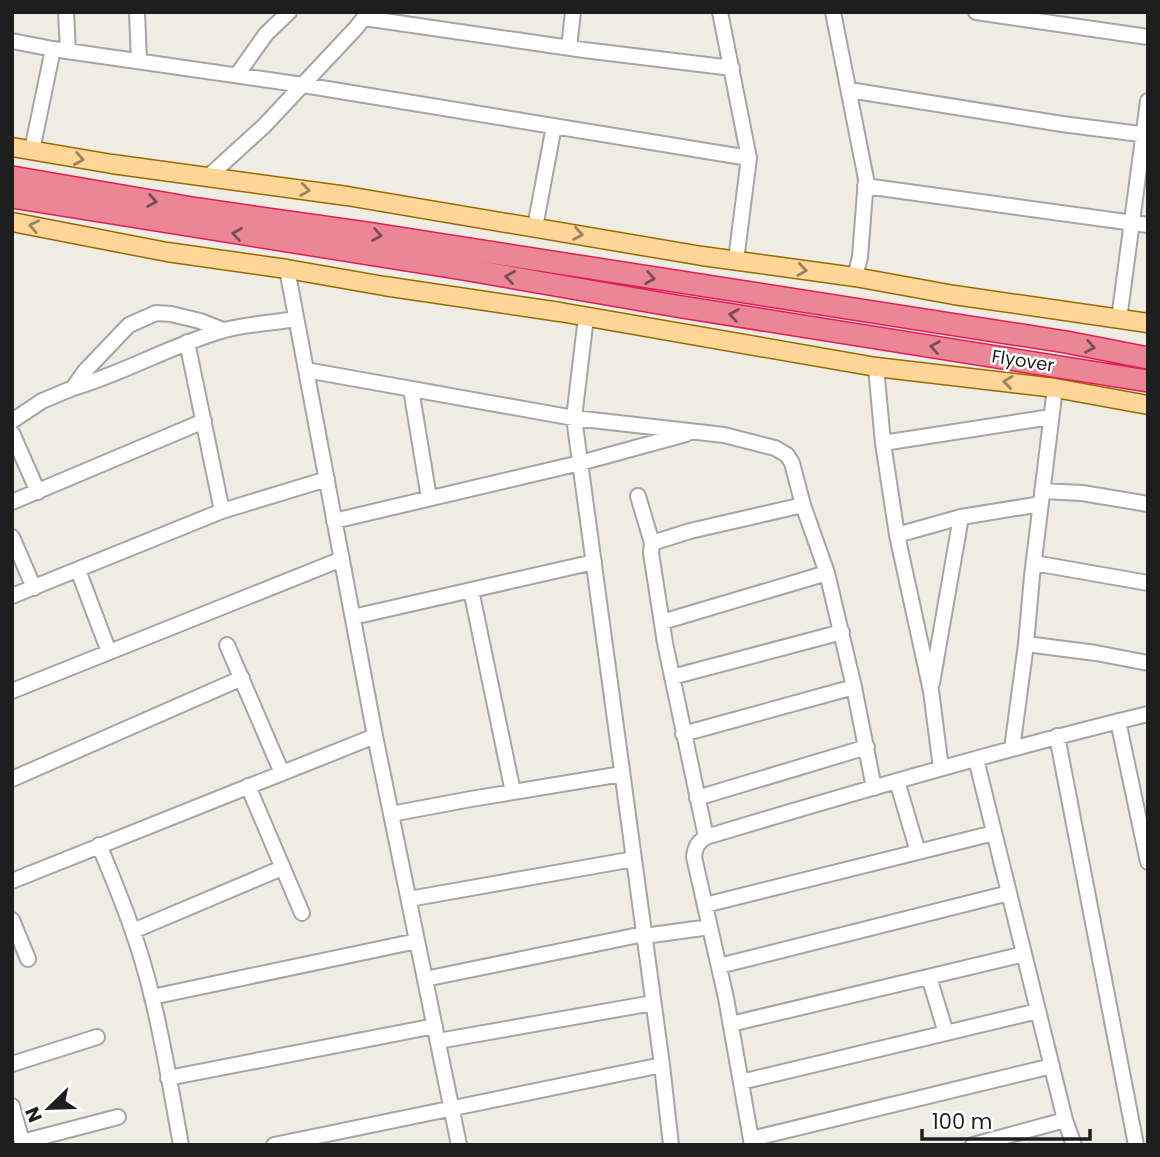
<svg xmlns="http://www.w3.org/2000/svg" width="1160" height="1157" viewBox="0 0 1160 1157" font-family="Poppins,sans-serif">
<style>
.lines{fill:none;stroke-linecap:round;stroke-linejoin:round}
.minor-casing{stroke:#a5a5a5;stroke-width:18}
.major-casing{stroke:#976a00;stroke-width:21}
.highway-casing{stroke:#e31b58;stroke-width:24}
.minor{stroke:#fff;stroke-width:14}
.major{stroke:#ffd698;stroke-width:18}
.highway{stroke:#eb8695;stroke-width:21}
.oneway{stroke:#9a8361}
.oneway2{stroke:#7a4d54}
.labels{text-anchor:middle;stroke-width:5;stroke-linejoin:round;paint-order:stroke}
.street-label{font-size:18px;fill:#1e1e1e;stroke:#fff}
</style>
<rect width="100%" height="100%" fill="#efece3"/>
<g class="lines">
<g class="minor-casing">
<path id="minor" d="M66 12 68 51
M137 12 139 61
M720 12 749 158 736 260
M833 12 866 179 860 257 855 277
M976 12 1148 37
M364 18 584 50 732 68
M12 41 53 49
M569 48 573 12
M237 75 266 34 289 12
M849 90 1062 124 1148 135
M32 150 53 49 303 85 749 158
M208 177 264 126 355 29 369 12
M865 186 1148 225
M535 227 554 126
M287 269 375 736 459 1145
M586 317 574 418 662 1065 671 1145
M1119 319 1148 101
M223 330 200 321 171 314 156 313 129 325 85 371 73 388C124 373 170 346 221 331 245 324 272 323 296 319
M187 342 222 511
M876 367 883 443
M306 370 574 418 724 435 775 448 787 455 792 463 803 505 827 573 854 687 874 788
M1055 388 1032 576 1026 644 1096 653 1148 663
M411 389 429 498
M12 421 42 401 73 388
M12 433 38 492
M1042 491 1082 493 1148 504
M638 496 652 543
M12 502 204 421
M334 521 580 463 686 434
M897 535 961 517
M12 537 34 588
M1034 563 1148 583
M78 570 109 652
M471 590 513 792
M12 596 222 511 327 479
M353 617 594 562
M662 622 827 573
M227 645 282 773
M672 677 842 632
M932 683 961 517 1041 504
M12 691 342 559
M1118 721 1148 862
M683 734 854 687
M1057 736 1136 1145
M1012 749 1026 644
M976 759 1065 1120 1074 1145
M941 768 931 691 897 535 883 443 1051 417
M12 779 242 678
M897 781 918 852
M248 786 302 913
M697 798 867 747
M391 814 471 799 622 774
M706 837 665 643 651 553 652 543 690 531 803 505
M99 845C120 895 140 945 152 997 164 1045 172 1096 181 1145
M12 881 375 736
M409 899 634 859
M705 905 994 833
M12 920 28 959
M133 931 282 868
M644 936 710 927
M719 966 1009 893
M929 977 946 1033
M425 979 644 934
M152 997 417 941
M731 1024 1024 954
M438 1041 653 1003
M12 1064 97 1037
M168 1078 435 1026
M741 1082 1038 1011
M12 1106 23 1145
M751 1139 1052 1066
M22 1142 118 1117
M274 1145 662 1065
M752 1145 726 998 694 857C695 847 698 842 706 837 852 793 999 750 1148 714
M973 1145 1065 1120"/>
</g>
<g class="major-casing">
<path id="major" d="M12 147 112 164 347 196 702 256 855 277 954 295 1148 323
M12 222 167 252 287 269 384 286 560 312 876 367 1055 388 1148 405"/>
</g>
<g class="highway-casing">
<path id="highway" d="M12 177 198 209 366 233 1066 342 1148 358
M12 197 463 269 676 306 1148 381"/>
</g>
<use href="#minor" class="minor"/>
<use href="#major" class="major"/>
<use href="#highway" class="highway"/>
</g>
<defs><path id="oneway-chevron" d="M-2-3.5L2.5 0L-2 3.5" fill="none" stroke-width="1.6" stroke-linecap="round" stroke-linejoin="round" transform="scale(1.75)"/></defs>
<g class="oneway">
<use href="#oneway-chevron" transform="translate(79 159) rotate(10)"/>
<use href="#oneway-chevron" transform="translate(305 190) rotate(8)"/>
<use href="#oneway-chevron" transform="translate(34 226) rotate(-168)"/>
<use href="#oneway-chevron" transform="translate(578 234) rotate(10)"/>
<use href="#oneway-chevron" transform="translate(802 270) rotate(8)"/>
<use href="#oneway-chevron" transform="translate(1008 382) rotate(-173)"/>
</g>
<g class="oneway2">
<use href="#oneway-chevron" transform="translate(152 201) rotate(10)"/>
<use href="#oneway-chevron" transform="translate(237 234) rotate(-171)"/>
<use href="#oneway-chevron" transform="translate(377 235) rotate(9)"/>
<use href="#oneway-chevron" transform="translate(510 277) rotate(-170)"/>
<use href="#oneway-chevron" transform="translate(650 278) rotate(9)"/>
<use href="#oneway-chevron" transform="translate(734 315) rotate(-171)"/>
<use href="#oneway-chevron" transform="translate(935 347) rotate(-171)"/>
<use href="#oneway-chevron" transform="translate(1090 347) rotate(11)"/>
</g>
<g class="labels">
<g class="street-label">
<text transform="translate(1023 361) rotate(9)" y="6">Flyover</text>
</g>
</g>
<rect width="1160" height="1157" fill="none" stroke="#1e1e1e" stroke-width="28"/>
<g transform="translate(49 1108) rotate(247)" stroke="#ffffff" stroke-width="5" paint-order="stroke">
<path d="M0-5L12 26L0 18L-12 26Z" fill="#1e1e1e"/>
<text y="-10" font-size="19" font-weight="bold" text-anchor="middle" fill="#1e1e1e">N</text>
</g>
<path d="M922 1129v10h168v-10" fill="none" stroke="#1e1e1e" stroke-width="3.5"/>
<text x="932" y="1129" font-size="21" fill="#1e1e1e" stroke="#ffffff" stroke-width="5" paint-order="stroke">100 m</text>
</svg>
